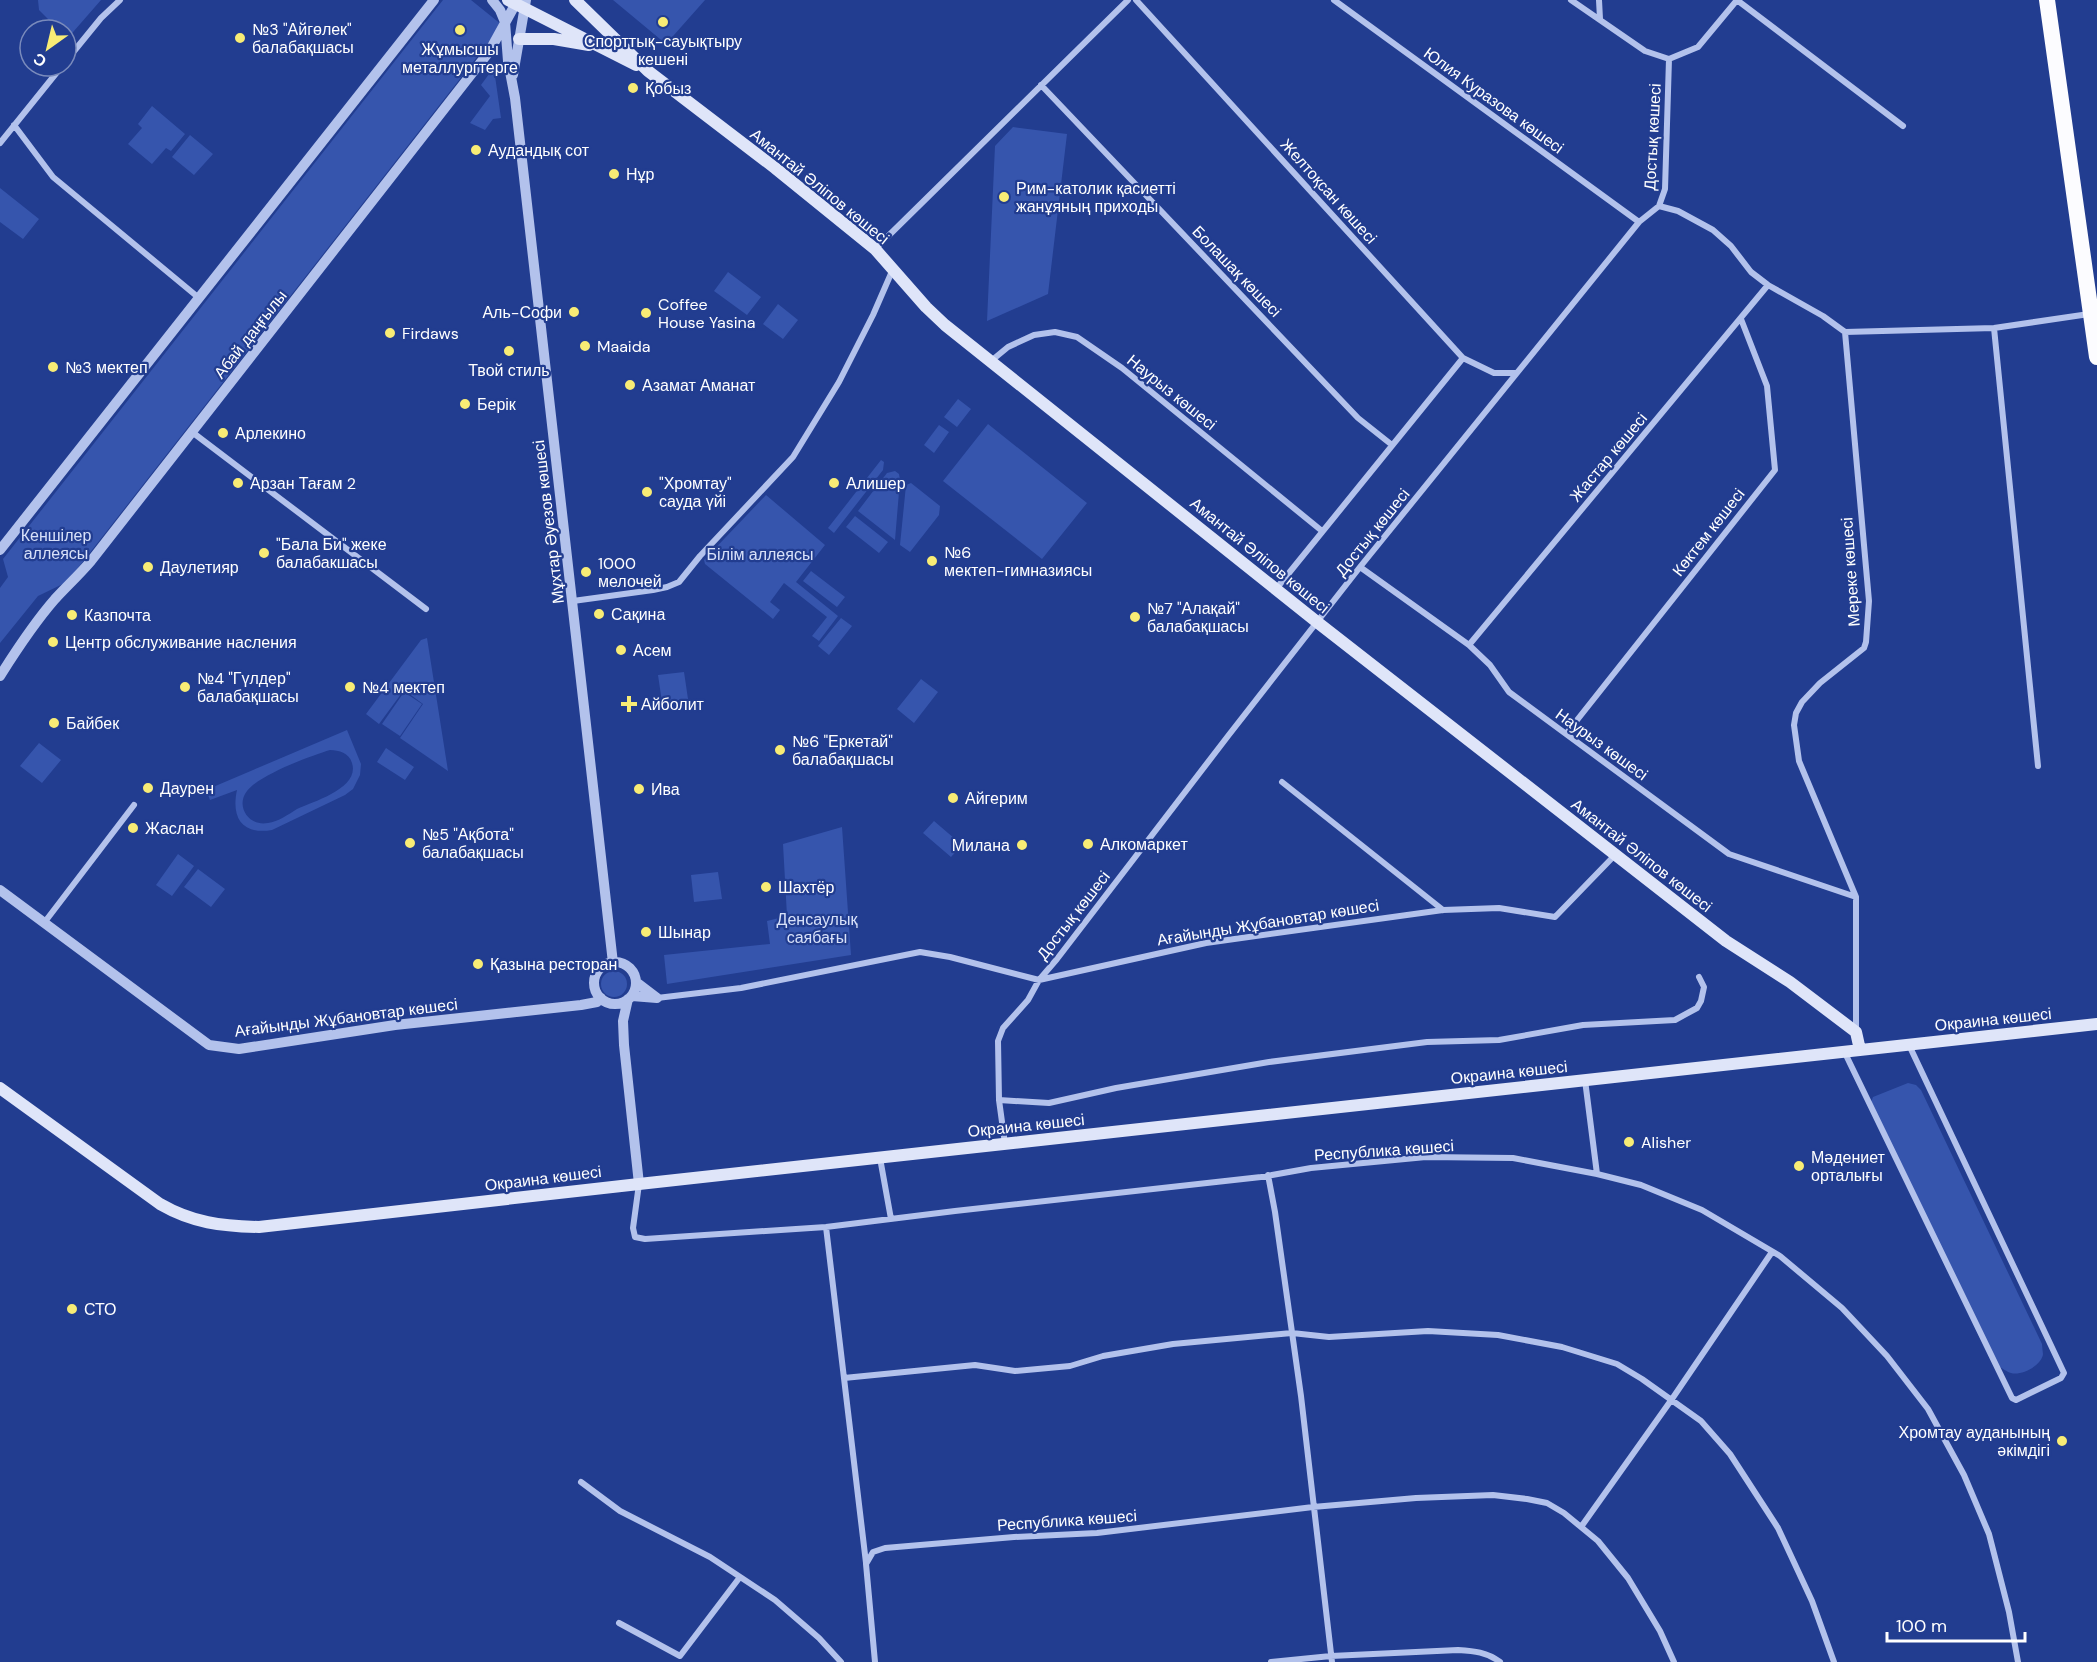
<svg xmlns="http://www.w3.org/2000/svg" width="2097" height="1662" viewBox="0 0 2097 1662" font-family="'DM Sans',sans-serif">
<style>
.green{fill:#3655ad;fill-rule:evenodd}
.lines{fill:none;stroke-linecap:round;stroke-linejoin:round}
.minor{stroke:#b3c2ec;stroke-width:6}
.tertiary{stroke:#b3c2ec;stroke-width:10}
.secondary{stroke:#dfe5f9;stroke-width:12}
.trunk{stroke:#fcfcff;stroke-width:16}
.poi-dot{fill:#f8ec75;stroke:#223d90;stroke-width:2}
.labels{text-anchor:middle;stroke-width:4.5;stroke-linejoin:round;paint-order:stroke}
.poi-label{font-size:16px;fill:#fff;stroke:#223d90;text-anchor:start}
.street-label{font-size:16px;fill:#fff;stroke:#223d90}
.park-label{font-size:16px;fill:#d8e1f9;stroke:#223d90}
</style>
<rect width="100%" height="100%" fill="#223d90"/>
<path class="green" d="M38 0H101L67 39 66 30H59L39 10Z
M443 0H471L502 25 67 582 38 596 0 643V588L8 577 3 559Z
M613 0H705L666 44Z
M492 70 495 76 501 118 493 119 485 130 470 123 490 96 481 85Z
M152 106 185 134 171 151 166 148 152 164 128 144 142 128 138 124Z
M1013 127 1067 134 1048 294 987 321 995 146Z
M190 135 213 154 194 175 172 157Z
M0 188 39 219 23 239 0 222Z
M728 272 761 297 747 315 714 291Z
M778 304 798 320 783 339 763 324Z
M958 399 971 409 957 427 944 417Z
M988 424 1087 503 1042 559 943 481Z
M939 425 949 432 934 453 924 445Z
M881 460 884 462 883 470 834 533 828 528Z
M895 471 899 474 900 480 895 540 858 511 887 473Z
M911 483 940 506 939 515 910 552 900 545 906 485Z
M766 495 825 545 796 582 838 616 819 641 812 636 827 617 784 583 770 602 780 610 773 619 705 564 704 560Z
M855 516 888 542 879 553 846 527Z
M811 571 845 597 837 607 803 581Z
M841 618 852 626 829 655 818 646Z
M427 638 448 771 400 738 423 704 404 690 379 724 366 714 421 640Z
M684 672 688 699 662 702 658 675Z
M921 679 938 692 914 723 897 709Z
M404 692 422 704 400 736 382 724Z
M347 730 361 764 360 775 353 789 345 795 272 830C242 835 231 818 237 790L210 800 206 790ZM330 750C339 750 349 753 352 763 360 788 315 801 297 809 289 814 278 822 268 823 249 827 235 806 247 791 259 775 310 756 330 750Z
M39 743 61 760 42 783 20 766Z
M386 748 414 767 405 780 377 762Z
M934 821 962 845 951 857 923 833Z
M842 827 851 955 667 984 664 955 770 944 767 921 787 916 783 844Z
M178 854 194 866 172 896 156 885Z
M198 869 225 889 211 907 184 887Z
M718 872 722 899 694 902 691 875Z
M601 984a13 13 0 1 1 26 0a13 13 0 1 1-26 0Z
M1908 1083 1916 1085 1921 1090 2042 1344C2042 1345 2043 1354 2043 1354 2042 1365 2022 1376 2011 1373 2007 1372 2002 1368 1998 1366L1871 1102 1873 1097Z"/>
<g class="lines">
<path class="minor" d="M1136 0 1463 358 1494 373H1516
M1334 0 1639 222
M1571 0 1645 51 1669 59 1698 47 1737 0
M1599 0 1600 19
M1737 0 1903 126
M66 61 101 18 120 0
M1041 85 1358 418 1392 445
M14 125 53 177 199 298
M0 143 62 66
M1659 206 1678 211 1713 230 1731 246 1751 272 1768 285 1823 316 1845 332 1869 601 1866 642 1864 648 1820 683 1802 702 1796 713 1794 725 1799 761 1856 897V1032
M875 249 1128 0
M1994 328 2038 766
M1845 332 1994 328 2089 314
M991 361 1008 347 1034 335 1055 332 1077 337 1122 368 1322 531
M192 432 426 609
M1360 567 1469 645 1490 665 1509 692 1729 854 1856 897
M1276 589 1463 358
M573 601 653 590 667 587 679 582 700 556 793 457 839 382 873 315 893 269
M1469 645 1768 285
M1566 734 1775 470 1767 386 1741 319
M1282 782 1443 910
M44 923 134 805
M657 998 741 988 920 952 950 957 1039 980 1206 943 1443 910 1499 908 1555 917 1615 855
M1844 1051 2012 1398 2016 1400 2061 1378 2064 1373 1909 1045
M1585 1080 1597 1174
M999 1100 998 1041 1003 1028 1028 1000 1039 980 1057 959 1228 736 1360 567 1639 222 1659 206 1665 189 1669 59
M1005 1144 999 1100 1049 1103 1116 1088 1269 1062 1427 1042 1499 1040 1583 1025 1675 1020 1697 1008 1701 1001 1704 987 1699 977
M880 1158 891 1219
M1268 1175 1275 1212 1301 1396 1332 1662
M639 1184 633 1228 635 1237 645 1239 826 1227 955 1211 1261 1177 1311 1168 1426 1157 1513 1158 1597 1174 1641 1185 1702 1210 1780 1256 1842 1308 1887 1356 1928 1409 1964 1475 1989 1534 2009 1612 2018 1662
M826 1227 866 1563
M844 1378 975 1365 1015 1371 1070 1366 1103 1356 1173 1344 1292 1333 1329 1337 1428 1331 1498 1335 1562 1347 1617 1364 1642 1379 1701 1421 1730 1454 1778 1528 1812 1601 1834 1662
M581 1482 620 1511 710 1557 775 1600 819 1638 841 1662
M1581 1527 1672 1399 1772 1252
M619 1623 680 1656 740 1577
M875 1662 866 1564 873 1552 885 1548 1014 1537 1097 1533 1313 1507 1416 1498 1493 1495 1527 1499 1547 1503 1564 1513 1598 1541 1628 1578 1660 1631 1674 1662
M1271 1662 1331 1656 1458 1650C1474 1651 1487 1652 1500 1662"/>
<path class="tertiary" d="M492 0 500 10 505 22 508 61 515 98 613 963
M513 75 526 0
M0 550 434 0
M0 676C17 649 34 623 55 599 67 586 79 575 91 561L473 72 489 52 516 3
M0 890 209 1045 239 1049 395 1025 581 1005 597 1002 601 998
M594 983a21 21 0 1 1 42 0a21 21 0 1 1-42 0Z
M632 996 657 998 636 982
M628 999 623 1021 624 1045 639 1184"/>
<path class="secondary" d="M508 0 636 65
M575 0 648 71 775 168 875 249 926 307 945 325 1317 622 1726 941 1790 982 1856 1032 1860 1050
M519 39H554L589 45
M0 1088 160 1204C193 1223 221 1226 259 1227L639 1184 2097 1024"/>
<path class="trunk" d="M2047 0 2097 357"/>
</g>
<g class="poi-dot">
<circle cx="663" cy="22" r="6"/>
<circle cx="460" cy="30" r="6"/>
<circle cx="240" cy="38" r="6"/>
<circle cx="633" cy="88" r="6"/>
<circle cx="476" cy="150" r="6"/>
<circle cx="614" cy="174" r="6"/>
<circle cx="1004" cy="197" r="6"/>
<circle cx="574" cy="312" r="6"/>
<circle cx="646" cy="313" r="6"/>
<circle cx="390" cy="333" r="6"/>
<circle cx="585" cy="346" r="6"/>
<circle cx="509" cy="351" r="6"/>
<circle cx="53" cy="367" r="6"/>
<circle cx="630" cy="385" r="6"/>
<circle cx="465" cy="404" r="6"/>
<circle cx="223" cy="433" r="6"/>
<circle cx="238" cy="483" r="6"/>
<circle cx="834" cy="483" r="6"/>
<circle cx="647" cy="492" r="6"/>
<circle cx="264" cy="553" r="6"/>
<circle cx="932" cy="561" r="6"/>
<circle cx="148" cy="567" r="6"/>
<circle cx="586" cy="572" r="6"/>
<circle cx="599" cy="614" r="6"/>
<circle cx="72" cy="615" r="6"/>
<circle cx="1135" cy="617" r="6"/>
<circle cx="53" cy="642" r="6"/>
<circle cx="621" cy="650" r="6"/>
<circle cx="185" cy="687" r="6"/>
<circle cx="350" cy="687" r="6"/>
<path d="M626 695h6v6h6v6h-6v6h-6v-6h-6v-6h6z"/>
<circle cx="54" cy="723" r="6"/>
<circle cx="780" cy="750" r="6"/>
<circle cx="148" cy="788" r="6"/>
<circle cx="639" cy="789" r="6"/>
<circle cx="953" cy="798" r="6"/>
<circle cx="133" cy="828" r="6"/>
<circle cx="410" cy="843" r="6"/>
<circle cx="1088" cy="844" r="6"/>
<circle cx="1022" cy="845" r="6"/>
<circle cx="766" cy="887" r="6"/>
<circle cx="646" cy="932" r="6"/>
<circle cx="478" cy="964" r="6"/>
<circle cx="1629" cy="1142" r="6"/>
<circle cx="1799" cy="1166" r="6"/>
<circle cx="72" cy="1309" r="6"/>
<circle cx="2062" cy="1441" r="6"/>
</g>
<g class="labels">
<g class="poi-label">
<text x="252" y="35">№3 "Айгөлек"<tspan x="252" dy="18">балабақшасы</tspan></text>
<text x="663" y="47" text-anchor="middle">Спорттық-сауықтыру<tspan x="663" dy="18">кешені</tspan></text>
<text x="460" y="55" text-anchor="middle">Жұмысшы<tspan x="460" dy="18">металлургтерге</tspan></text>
<text x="645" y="94">Қобыз</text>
<text x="488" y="156">Аудандық сот</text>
<text x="626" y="180">Нұр</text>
<text x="1016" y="194">Рим-католик қасиетті<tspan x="1016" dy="18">жанұяның приходы</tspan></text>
<text x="658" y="310">Coffee<tspan x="658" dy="18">House Yasina</tspan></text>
<text x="562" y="318" text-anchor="end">Аль-Софи</text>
<text x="402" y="339">Firdaws</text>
<text x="597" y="352">Maaida</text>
<text x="65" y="373">№3 мектеп</text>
<text x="509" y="376" text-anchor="middle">Твой стиль</text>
<text x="642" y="391">Азамат Аманат</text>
<text x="477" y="410">Берік</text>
<text x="235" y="439">Арлекино</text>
<text x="250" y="489">Арзан Тағам 2</text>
<text x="659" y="489">"Хромтау"<tspan x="659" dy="18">сауда үйі</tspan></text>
<text x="846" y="489">Алишер</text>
<text x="276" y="550">"Бала Би" жеке<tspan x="276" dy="18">балабакшасы</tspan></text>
<text x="944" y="558">№6<tspan x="944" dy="18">мектеп-гимназиясы</tspan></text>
<text x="598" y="569">1000<tspan x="598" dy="18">мелочей</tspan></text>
<text x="160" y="573">Даулетияр</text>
<text x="1147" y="614">№7 "Алақай"<tspan x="1147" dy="18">балабақшасы</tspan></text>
<text x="611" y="620">Сақина</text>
<text x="84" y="621">Казпочта</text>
<text x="65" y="648">Центр обслуживание насления</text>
<text x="633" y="656">Асем</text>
<text x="197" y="684">№4 "Гүлдер"<tspan x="197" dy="18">балабақшасы</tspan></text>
<text x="362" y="693">№4 мектеп</text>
<text x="641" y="710">Айболит</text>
<text x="66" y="729">Байбек</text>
<text x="792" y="747">№6 "Еркетай"<tspan x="792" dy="18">балабақшасы</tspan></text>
<text x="160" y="794">Даурен</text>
<text x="651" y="795">Ива</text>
<text x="965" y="804">Айгерим</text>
<text x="145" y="834">Жаслан</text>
<text x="422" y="840">№5 "Ақбота"<tspan x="422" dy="18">балабақшасы</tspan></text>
<text x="1100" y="850">Алкомаркет</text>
<text x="1010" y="851" text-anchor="end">Милана</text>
<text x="778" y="893">Шахтёр</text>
<text x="658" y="938">Шынар</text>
<text x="490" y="970">Қазына ресторан</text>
<text x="1641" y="1148">Alisher</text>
<text x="1811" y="1163">Мәдениет<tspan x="1811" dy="18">орталығы</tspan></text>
<text x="84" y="1315">СТО</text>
<text x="2050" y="1438" text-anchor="end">Хромтау ауданының<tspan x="2050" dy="18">әкімдігі</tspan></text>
</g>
<g class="street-label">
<text transform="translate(1494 100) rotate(36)" y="6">Юлия Куразова көшесі</text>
<text transform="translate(1652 137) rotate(-87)" y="6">Достық көшесі</text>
<text transform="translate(820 186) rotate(39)" y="6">Амантай Әліпов көшесі</text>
<text transform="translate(1329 191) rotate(48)" y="6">Желтоқсан көшесі</text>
<text transform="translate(1237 271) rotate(46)" y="6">Болашақ көшесі</text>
<text transform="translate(250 334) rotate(-52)" y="6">Абай даңғылы</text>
<text transform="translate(1172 392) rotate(39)" y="6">Наурыз көшесі</text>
<text transform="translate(1608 457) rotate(-50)" y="6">Жастар көшесі</text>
<text transform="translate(548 522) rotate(-97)" y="6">Мұхтар Әуезов көшесі</text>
<text transform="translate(1372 532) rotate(-51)" y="6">Достық көшесі</text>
<text transform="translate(1708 532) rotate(-52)" y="6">Көктем көшесі</text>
<text transform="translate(1260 555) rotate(39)" y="6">Амантай Әліпов көшесі</text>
<text transform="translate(1850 572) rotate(-94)" y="6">Мереке көшесі</text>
<text transform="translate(1602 744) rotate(36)" y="6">Наурыз көшесі</text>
<text transform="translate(1642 855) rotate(38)" y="6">Амантай Әліпов көшесі</text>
<text transform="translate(1073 915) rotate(-52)" y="6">Достық көшесі</text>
<text transform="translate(1268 922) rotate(-9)" y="6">Ағайынды Жұбановтар көшесі</text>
<text transform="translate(346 1017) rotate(-7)" y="6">Ағайынды Жұбановтар көшесі</text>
<text transform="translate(1993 1019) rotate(-6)" y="6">Окраина көшесі</text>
<text transform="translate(1509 1072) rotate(-6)" y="6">Окраина көшесі</text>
<text transform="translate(1026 1125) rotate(-6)" y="6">Окраина көшесі</text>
<text transform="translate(1384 1150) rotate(-4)" y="6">Республика көшесі</text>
<text transform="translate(543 1178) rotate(-7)" y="6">Окраина көшесі</text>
<text transform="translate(1067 1520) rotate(-4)" y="6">Республика көшесі</text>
</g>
<g class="park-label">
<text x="56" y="541">Кеншілер<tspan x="56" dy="18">аллеясы</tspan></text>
<text x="760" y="560">Білім аллеясы</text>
<text x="817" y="925">Денсаулық<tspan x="817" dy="18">саябағы</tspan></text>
</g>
</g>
<g transform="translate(48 48) rotate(214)"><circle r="28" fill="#223d90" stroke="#7a8bbc" stroke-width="1.5"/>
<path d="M0-4.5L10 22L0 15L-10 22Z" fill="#f8ec75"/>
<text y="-9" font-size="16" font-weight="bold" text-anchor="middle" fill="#ffffff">С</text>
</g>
<path d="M1887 1632v9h138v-9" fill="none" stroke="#ffffff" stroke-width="3"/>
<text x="1896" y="1632" font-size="18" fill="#ffffff" stroke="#223d90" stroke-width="4.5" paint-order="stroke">100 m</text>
</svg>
